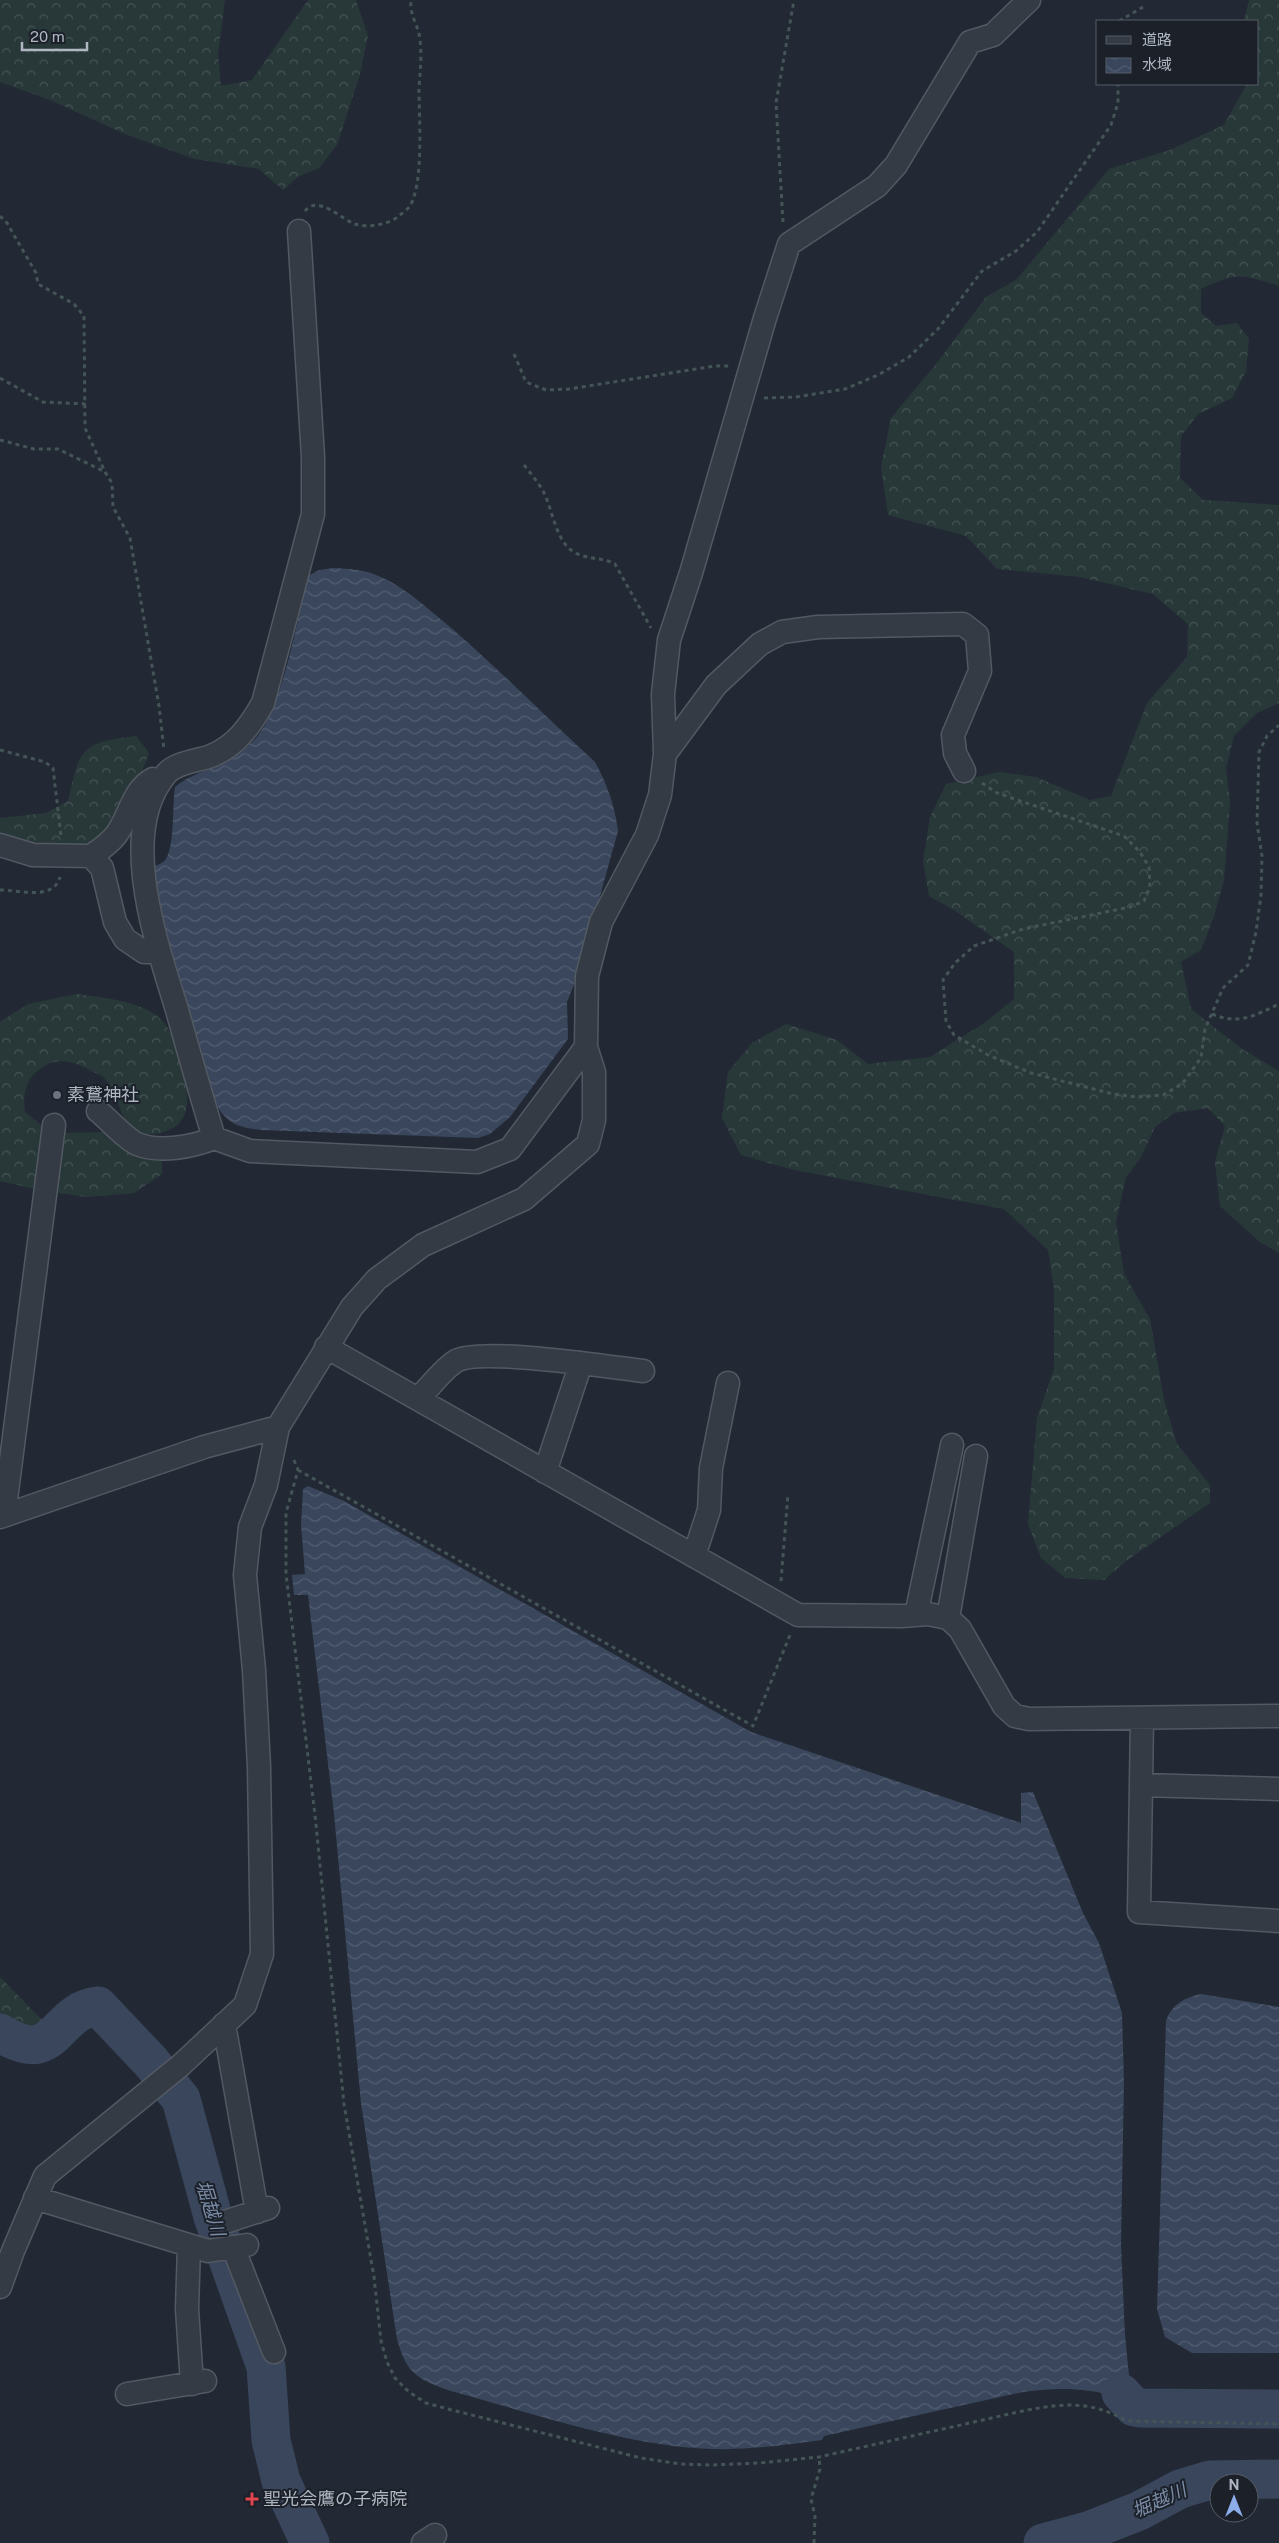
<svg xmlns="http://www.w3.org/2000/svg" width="1279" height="2543" viewBox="0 0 1279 2543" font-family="'Public Sans','Noto Sans JP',sans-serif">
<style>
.forest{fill:url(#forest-crowns)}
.water{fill:url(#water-waves)}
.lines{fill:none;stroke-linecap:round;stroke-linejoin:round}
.river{stroke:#39465c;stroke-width:39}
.minor-casing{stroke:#525962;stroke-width:25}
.path{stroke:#455456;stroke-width:3;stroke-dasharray:4 4;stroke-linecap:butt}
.minor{stroke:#353b45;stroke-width:22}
.worship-dot{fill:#6b7280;stroke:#1b2029;stroke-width:2}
.health-dot{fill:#e0444e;stroke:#1b2029;stroke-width:2}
.labels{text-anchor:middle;stroke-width:4;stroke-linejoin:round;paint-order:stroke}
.poi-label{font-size:18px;fill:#afb6c1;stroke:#1b2029;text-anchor:start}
.water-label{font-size:19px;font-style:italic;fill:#7b8ca7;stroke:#1b2029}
</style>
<defs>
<pattern id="forest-crowns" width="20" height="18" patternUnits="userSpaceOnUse" patternTransform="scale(1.25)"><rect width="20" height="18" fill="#283839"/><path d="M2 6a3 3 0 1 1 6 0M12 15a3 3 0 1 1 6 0" fill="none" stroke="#455354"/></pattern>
<pattern id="water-waves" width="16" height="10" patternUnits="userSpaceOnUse" patternTransform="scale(1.25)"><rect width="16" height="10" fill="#39465c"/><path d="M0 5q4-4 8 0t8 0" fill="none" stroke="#535e72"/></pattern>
</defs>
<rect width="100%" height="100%" fill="#222934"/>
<path class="forest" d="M0 0H225L218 55 221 86 252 80 308 0H356L368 36 360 74 337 145 319 168 299 176 283 190 259 169 195 159 125 134 50 100 0 82Z
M1249 0H1279V286C1240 274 1238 272 1201 289V313L1216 326 1237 323 1249 339 1246 371 1232 398 1198 414 1181 436 1180 478 1203 500 1279 505V703L1257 713 1234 736 1226 768 1230 802 1224 880 1214 916 1201 950 1181 962 1191 1009 1242 1049 1279 1071V1253L1260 1242 1220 1206 1215 1162 1225 1126 1208 1108 1174 1113 1155 1127 1140 1159 1126 1177 1116 1222 1124 1274 1150 1319 1164 1400 1177 1444 1210 1485V1503L1126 1561 1104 1580 1065 1578 1041 1558 1028 1524 1037 1418 1054 1369V1289L1048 1250 1004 1209 794 1170 741 1155 722 1118 728 1072 752 1043 786 1024 837 1040 868 1064 930 1057 986 1022 1014 999V952L954 910 929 896 923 861 930 817 946 784 999 772 1036 777 1090 800 1111 796 1147 703 1187 657 1188 624 1153 594 1080 577 997 569 966 536 888 515 881 467 891 418 937 363 986 297 1016 280 1109 169 1170 150 1224 125 1247 84H1258V21H1244Z
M136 736 149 753C141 776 115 838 90 844 61 852 28 844 0 836V818L46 813 68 801C80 748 80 743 136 736Z
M77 994C109 999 160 1001 172 1037 179 1062 204 1115 169 1130 160 1133 150 1137 140 1133 118 1124 120 1095 106 1080 103 1075 95 1073 90 1070 69 1059 54 1056 35 1073 24 1083 23 1100 25 1112L48 1130 68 1133 105 1132 153 1152 162 1160V1174L134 1193 87 1197 44 1191 0 1181V1022L28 1004Z
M0 1977 44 2022 40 2033 20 2036 0 2024Z"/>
<path class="water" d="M334 568C348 569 362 569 376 575 404 586 427 608 450 627 500 670 546 717 595 762 607 784 615 806 618 831L579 972 567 1002 568 1039 510 1117 490 1134 478 1138 261 1130C233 1127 223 1121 212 1095L157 900 152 866C158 865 162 864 166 859 175 843 172 806 175 787 194 771 218 769 238 753 244 749 251 744 256 738 283 707 297 619 308 576L319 570Z
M308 1486 344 1501 751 1732 1021 1823V1793L1033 1792 1083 1913 1099 1943 1122 2013 1124 2083 1121 2244 1125 2335 1130 2386 1118 2396C1082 2388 1061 2387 1023 2392L824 2436 822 2440C786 2445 750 2450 713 2449 629 2447 532 2413 451 2391 418 2380 406 2373 397 2339L361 2103 334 1814 308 1595H294L292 1575 305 1574 301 1525 303 1489Z
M1201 1994 1279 2007V2353H1192L1165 2337 1157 2309 1166 2021C1172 2004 1184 1998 1201 1994Z"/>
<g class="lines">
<path class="river" d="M0 2033C58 2069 53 2011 98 2006L151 2062 181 2099 213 2217 266 2367 271 2440 281 2481 310 2543
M1121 2393 1134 2407 1139 2408 1279 2409
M1043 2543 1091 2530 1139 2511 1180 2489 1210 2480 1279 2479"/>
<g class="minor-casing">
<path id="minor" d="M299 231 313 457V514L263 703C250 726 236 746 211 756 198 761 176 762 166 774 116 832 158 947 177 1010 189 1053 201 1095 214 1138L250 1151 477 1162 510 1149 586 1047
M665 754 716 685 760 644 782 632 818 627 963 624 977 635 980 671 953 735 955 753 964 771
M0 845 33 855 91 856C100 850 109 844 116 835 129 818 133 789 153 779
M91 856 102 868 115 922 125 939 144 952 158 951
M98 1111C108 1119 126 1139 137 1144 159 1153 193 1147 214 1138
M326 1347 798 1615 902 1616 928 1614 948 1618 960 1629 1004 1706 1015 1716 1029 1719 1279 1716
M418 1399C428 1389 444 1368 456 1361 480 1347 610 1367 643 1371
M545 1472 581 1363
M4 1515 54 1125
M0 1517 204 1447 278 1427
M694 1556 709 1510 711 1468 728 1383
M916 1615 952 1445
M948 1618 976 1456
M1142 1718 1139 1912 1279 1921
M1142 1785 1279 1789
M224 2024 257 2212
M35 2198 208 2251 247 2245
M228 2221 268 2208
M189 2246 187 2309 192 2384
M233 2247 274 2352
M0 2287 13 2251 45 2176 181 2065 245 2005 262 1954 259 1767 254 1670 245 1575 250 1527 266 1485 278 1427 352 1307 377 1279 423 1245 524 1199 588 1144 594 1120V1072L586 1047 587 976 601 922 647 835 660 795 665 754 663 694 669 640 691 573 765 318 789 244 877 186 896 165 970 42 993 35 1029 0
M127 2394 205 2381
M423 2543 435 2535"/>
</g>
<path class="path" d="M1119 21 1143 7
M305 211C318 194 342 220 355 224 368 228 388 225 399 216 402 213 407 210 410 206 424 182 419 117 419 89 420 73 422 56 420 40 419 26 409 15 411 0
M0 216 7 223 36 273 38 284 74 304 84 316 85 428 105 472 112 483 113 507 130 538 159 706 164 750
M783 222 776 103 794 0
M514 354 526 382 546 390 569 389 715 366H729
M0 378 43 402 86 404
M764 398 796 397 845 389 878 375 909 357 938 329 982 271 1016 251 1037 232 1111 125 1118 103V84
M0 440 34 449H58L105 472
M524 465C531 474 539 483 544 493 553 511 556 542 574 552 587 560 602 557 615 564L651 628
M0 750 45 762 53 768 61 836
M982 783 997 793 1124 836 1140 852 1149 867 1150 887 1144 901 1130 907 1023 929 974 946 955 963 943 980 946 1021 954 1035 988 1055 1031 1073 1113 1094 1137 1097 1163 1095 1182 1084 1201 1058 1205 1029 1223 988 1248 965 1256 932 1261 895 1262 856 1257 823 1259 752 1267 736 1279 725
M0 890C20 890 53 901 60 877
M1212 1014C1239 1025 1254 1016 1279 1004
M294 1460 298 1470 286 1513V1574L315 1815 344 2104 374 2277 381 2341 387 2362 395 2378 409 2392 426 2403 448 2409 641 2458 680 2464 712 2465 760 2463 819 2457 1027 2410C1067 2403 1091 2401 1127 2421L1279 2424
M298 1470 753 1726 790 1635
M781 1581 788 1494
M814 2543 815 2516 811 2499 820 2469 819 2457"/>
<use href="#minor" class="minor"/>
</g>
<circle class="worship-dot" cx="57" cy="1095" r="5"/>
<path class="health-dot" d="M249.5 2491.5h5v5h5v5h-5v5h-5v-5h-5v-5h5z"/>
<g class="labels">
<g class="poi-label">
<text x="67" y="1101">素鵞神社</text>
<text x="263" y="2505">聖光会鷹の子病院</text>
</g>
<g class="water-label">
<text transform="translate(211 2208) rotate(73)" y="7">堀越川</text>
<text transform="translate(1159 2500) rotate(-24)" y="7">堀越川</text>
</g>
</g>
<rect x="1096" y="20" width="162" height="65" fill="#1b2029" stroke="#565c66"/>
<rect x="1106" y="36" width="25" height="8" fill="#353b45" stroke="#565c66"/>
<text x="1142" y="45" font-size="15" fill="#afb6c1">道路</text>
<rect x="1106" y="58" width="25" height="15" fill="url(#water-waves)" stroke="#565c66"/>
<text x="1142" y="70" font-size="15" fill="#afb6c1">水域</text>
<g transform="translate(1234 2498)"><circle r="24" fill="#1b2029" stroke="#565c66"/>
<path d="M0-4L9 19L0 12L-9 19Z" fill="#8cadea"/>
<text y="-8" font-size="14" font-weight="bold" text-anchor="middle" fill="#afb6c1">N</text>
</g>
<path d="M22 42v8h65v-8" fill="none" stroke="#afb6c1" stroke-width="2.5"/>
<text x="30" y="42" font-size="15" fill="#afb6c1" stroke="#1b2029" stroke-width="4" paint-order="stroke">20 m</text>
</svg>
